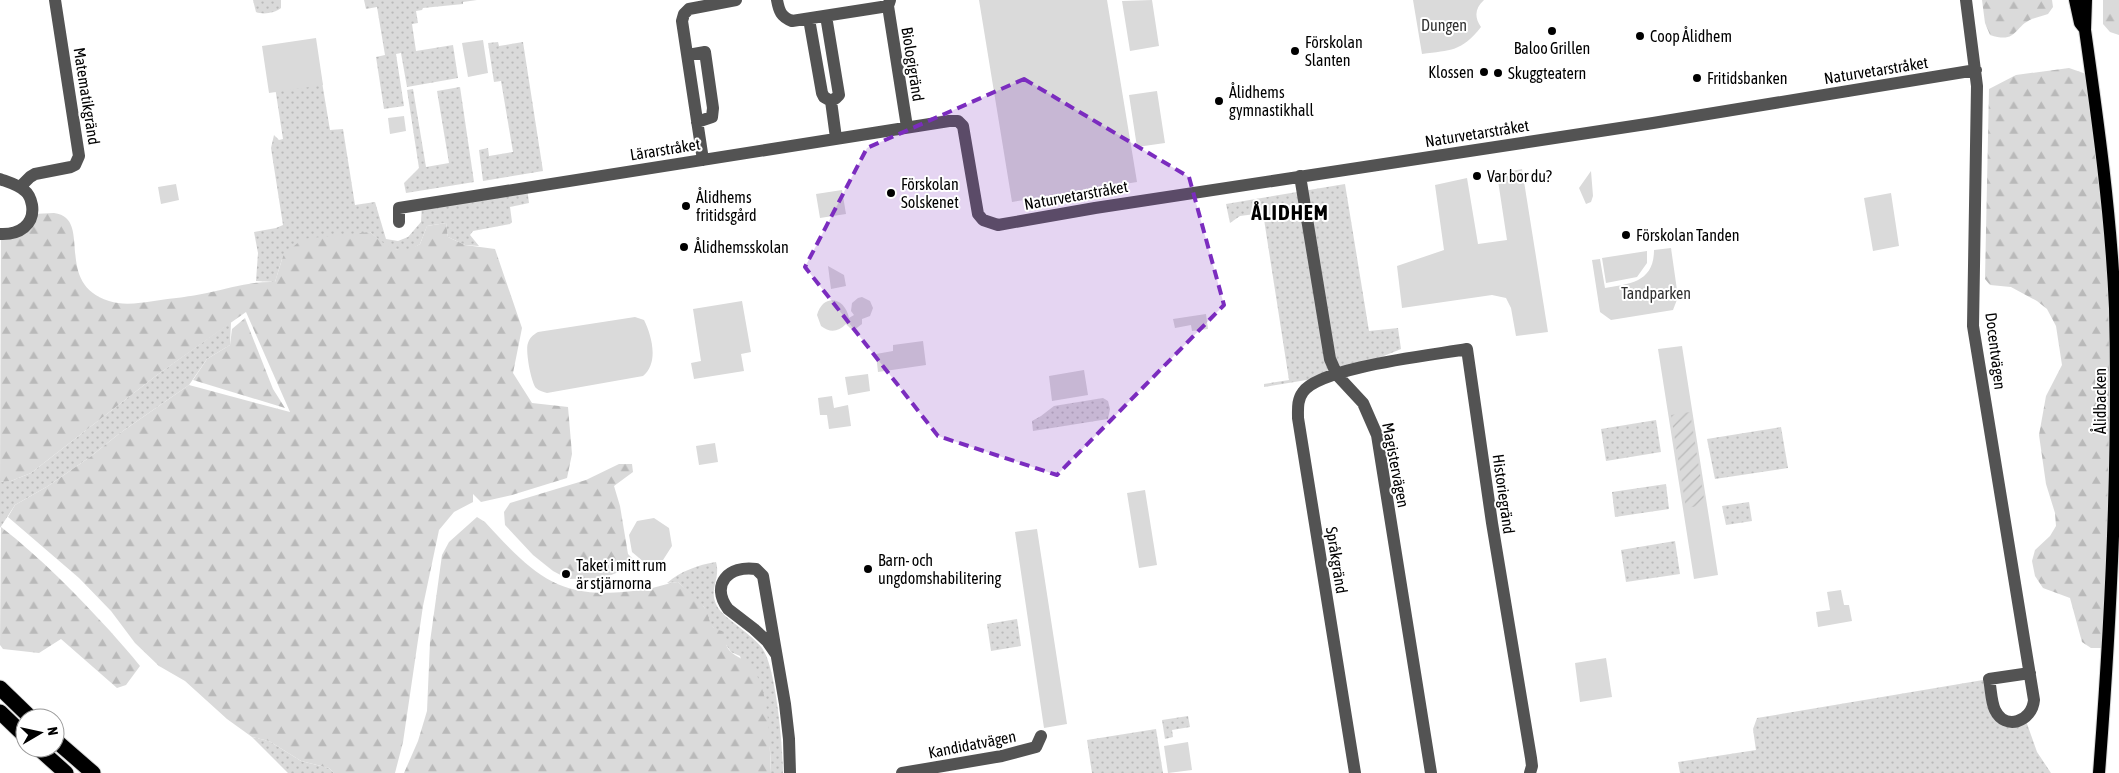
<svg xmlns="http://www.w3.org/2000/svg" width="2119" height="773" viewBox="0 0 2119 773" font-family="'Asap Condensed',sans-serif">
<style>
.grass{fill:url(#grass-dots)}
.forest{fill:url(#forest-firs)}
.park{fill:#dadada}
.garden{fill:url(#garden-furrows)}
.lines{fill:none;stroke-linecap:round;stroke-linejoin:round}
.major-casing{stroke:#dbdbdb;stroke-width:14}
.highway-casing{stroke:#dbdbdb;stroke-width:17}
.minor{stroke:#535353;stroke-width:12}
.major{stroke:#000;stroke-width:12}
.highway{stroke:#000;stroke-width:15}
.marked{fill:#7b2cbf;fill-opacity:0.2;stroke:#7b2cbf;stroke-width:4;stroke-dasharray:10 6;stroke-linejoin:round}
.poi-dot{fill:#000;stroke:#fff;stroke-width:2}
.labels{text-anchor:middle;stroke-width:4;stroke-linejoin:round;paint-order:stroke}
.park-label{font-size:16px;fill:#313131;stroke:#fff}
.poi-label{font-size:16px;fill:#000;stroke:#fff;text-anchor:start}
.street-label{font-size:16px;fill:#000;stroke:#fff}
.district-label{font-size:21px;font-weight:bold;letter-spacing:1px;fill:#000;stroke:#fff}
</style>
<defs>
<pattern id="grass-dots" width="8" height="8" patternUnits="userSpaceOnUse" patternTransform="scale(1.25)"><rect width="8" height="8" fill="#dadada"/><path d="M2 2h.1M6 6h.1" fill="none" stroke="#b9b9b9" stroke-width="1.8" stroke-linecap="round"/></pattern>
<pattern id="forest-firs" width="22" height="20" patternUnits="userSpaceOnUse" patternTransform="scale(1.25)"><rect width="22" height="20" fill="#dadada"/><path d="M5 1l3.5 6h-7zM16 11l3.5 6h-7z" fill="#b9b9b9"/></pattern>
<pattern id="garden-furrows" width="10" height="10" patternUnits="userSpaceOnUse" patternTransform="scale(1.25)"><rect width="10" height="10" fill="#dadada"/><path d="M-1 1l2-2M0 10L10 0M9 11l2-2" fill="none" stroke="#b9b9b9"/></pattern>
</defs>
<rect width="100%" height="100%" fill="#fff"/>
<path class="grass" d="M253 0H281V8C275 13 263 15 256 12Z
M364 0H477L463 2V4L423 8 422 10 416 11 418 23 412 24 416 51 453 45 458 78 407 87 401 53 396 54 404 106 384 109 376 57 385 55 377 7 366 9Z
M498 42 499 46 523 42 543 171 483 181 479 150 488 148 489 156 513 152 501 81 494 82 488 43Z
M316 46 330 130 343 129 355 205 375 202 386 239 398 241 408 237 421 222 422 204 527 188 529 203 510 207 512 222 510 224 473 231 470 235 479 246 465 245 448 237 446 223 427 226 420 244 409 251 389 249 370 232 283 256 275 282 256 281 258 253 254 232 276 228 283 225 271 148 274 135 279 140 283 139 271 61Z
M460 87 474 182 406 193 404 183 419 168 407 90 413 89 426 167 449 163 437 91Z
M1345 184 1369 331 1398 328 1401 349 1337 375 1264 387V384L1289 380 1263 213 1240 216 1230 223 1226 204Z
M231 322 230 345 207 359 189 385 120 433 90 457 48 486 15 505 0 528V482L11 481 31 473 157 375Z
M1103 398 1108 401 1110 409 1108 419 1033 431 1032 421 1041 416 1054 406Z
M1656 420 1661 452 1606 461 1601 429Z
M1781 427 1788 468 1715 479 1707 439Z
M1666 484 1669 509 1615 517 1612 492Z
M1749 502 1752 521 1726 525 1722 506Z
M1675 541 1680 574 1626 582 1621 550Z
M716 562C721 579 708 589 717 606 723 618 752 634 762 648 776 666 783 748 783 773H771L770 749 740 656 731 652 716 630 710 624 704 607 678 582 667 583C681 571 698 565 716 562Z
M1017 619 1021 646 991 651 987 624Z
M1989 679 1998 715 2025 718 2037 752 2051 773H1680L1678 762 1756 750 1753 729 1757 718Z
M1188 716 1190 727 1172 730 1173 737 1165 739 1162 720Z
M1156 729 1163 773H1092L1087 740Z
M252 737 269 741 301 761 329 768 334 773H288Z"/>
<path class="forest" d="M1982 0H2052L2053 7 2048 14C2043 16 2037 17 2032 19 2013 27 2018 44 1990 35L1985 23Z
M2103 0H2119V35L2110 32 2103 24Z
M2069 68 2092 76 2115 308 2108 648H2091L2082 642 2070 598 2043 588 2035 576 2032 561 2035 550 2050 536 2056 526 2055 513 2046 484 2039 435 2046 396 2062 365 2056 326 2047 309 2037 301 2011 287 1990 285 1985 279 1989 89 2016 75Z
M54 213C94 218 52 283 109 301 124 306 139 303 154 301 172 298 190 297 207 293 230 288 251 281 275 282L283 256 302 239 370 232C388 247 397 257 420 244L427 226 446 223 448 237 465 245 495 249 522 328 513 373 532 403 568 407 572 454 567 478 512 495 481 502 473 494V502L454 512 439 530 423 606 403 742 395 773H334L329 768 301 761 269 741 252 737 227 719 185 681 159 666 135 643 111 611 79 578 8 517 15 505 48 486 90 457 120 433 189 385 290 412 246 312 157 375 31 473 11 481 0 482 1 234H9L33 214Z
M245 318 273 389 285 408 193 380 207 359 230 345 232 329Z
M619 464H632L633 472 614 486 620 506 628 554 638 564 604 578 568 579 553 571 533 555 505 525 504 512 510 503 586 480Z
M477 517 485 522C540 582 563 602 648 589 658 587 667 583 678 582 685 589 699 599 704 607 711 617 707 628 722 631 727 638 724 645 730 651 736 658 747 659 752 667 771 694 769 741 771 773H404L418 741 427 711 430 642 442 555 449 542Z
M1 527C41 558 76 594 110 631 120 643 131 654 140 666L126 685 117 688 61 639 39 653 3 649 0 645Z"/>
<path class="park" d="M979 0H1107L1137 182 1012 202Z
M1152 0 1159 46 1130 51 1122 1Z
M1413 0H1484C1475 8 1474 17 1481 27 1461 52 1451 50 1422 54Z
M316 38 323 85 269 93 262 46Z
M483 40 488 73 468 77 462 43Z
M1157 91 1165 143 1137 147 1129 95Z
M404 116 406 131 390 134 388 118Z
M1522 169 1548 332 1516 336 1511 308 1506 298 1492 295 1402 308 1397 266 1444 250 1435 185 1467 178 1478 244 1507 240 1497 174Z
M1591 171 1593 196 1591 202 1586 204 1579 188Z
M176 184 179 200 161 204 158 187Z
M842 190 846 214 820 218 816 194Z
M1891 193 1899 246 1873 251 1864 198Z
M1671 248 1678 297 1673 310 1611 320 1600 312 1592 260 1600 259 1605 288C1630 284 1654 282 1654 250Z
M1647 251V263L1637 277 1606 283 1602 258Z
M828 266 844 275 846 286 831 289Z
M862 297 870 301 873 308 870 316 862 319V324L854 330 850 328 846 324C838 332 830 333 821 326L817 315C823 293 845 297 849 318L854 315 851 311 852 303 858 298Z
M742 301 751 352 741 354 744 371 694 379 691 363 701 361 693 309Z
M1206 314 1208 329 1192 331 1191 325 1175 328 1173 319Z
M635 317 644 320C652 336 659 363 643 376L547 393C544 392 539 391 536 388 531 382 525 350 528 343 530 337 533 335 538 332Z
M923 341 926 365 878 372 876 354 893 351V345Z
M1682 346 1718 575 1694 579 1658 349Z
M1084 370 1088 395 1052 401 1049 376Z
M868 374 870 391 848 395 845 377Z
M832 396 834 408 848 405 851 426 829 429 827 415H820L818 398Z
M715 443 718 462 699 465 696 446Z
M1145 490 1157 565 1139 568 1127 493Z
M654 518 669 528 672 546 663 560 645 563 632 552 629 535 637 521Z
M1037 529 1067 724 1044 728 1015 532Z
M1841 590 1844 605H1849L1852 621 1818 627 1816 612 1830 610 1827 592Z
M1606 658 1612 697 1580 702 1575 663Z
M1188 742 1192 770 1168 773 1164 746Z"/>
<path class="garden" d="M1690 412 1705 505 1686 508 1671 415Z"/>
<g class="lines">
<g class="major-casing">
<path id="major" d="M2075 0 2080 23 2084 28
M2086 0 2085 30C2098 122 2111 214 2115 308 2119 463 2111 619 2099 773"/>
</g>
<g class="highway-casing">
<path id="highway" d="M0 688 31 718
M0 712 25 736
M55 740 93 773
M38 748 66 773"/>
</g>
<path class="minor" d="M777 0C779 11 781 17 792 21L888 6
M890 0 888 6 907 127
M1966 0 1977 86 1973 326 2034 700C2032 722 2005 731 1995 710 1991 702 1991 688 1989 679L2030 673
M826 16 839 95 836 98 831 101
M809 19 822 93 824 97 831 101 836 138
M688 55 705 52 713 108 712 117 697 122
M703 160 682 21 684 14 689 9 736 0
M1300 176 1330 359 1337 375 1363 403 1377 435 1431 773
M0 179C8 182 19 185 25 191 29 194 31 200 32 205 35 225 19 235 0 234
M20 187 30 177 35 174 71 167 75 165 79 156 55 0
M399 222V208L949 121H958L963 126 978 214 983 220 998 225 1095 208 1653 123 1976 70
M776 654 767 641 754 629 728 609C710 584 729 565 756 569L763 576 785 704 789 739 790 773
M902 773 1002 756 1036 747 1041 736
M1355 773 1298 418C1298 409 1297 400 1303 392 1320 367 1434 355 1467 349L1492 523 1531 758 1532 766 1530 773"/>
<use href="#major" class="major"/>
<use href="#highway" class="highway"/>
</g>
<path class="marked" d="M1024 79 1189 177 1224 305 1057 475 938 436 805 267 867 148Z"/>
<g class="poi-dot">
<circle cx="1552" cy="31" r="5"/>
<circle cx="1640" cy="36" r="5"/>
<circle cx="1295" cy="51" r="5"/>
<circle cx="1484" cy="72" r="5"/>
<circle cx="1498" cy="73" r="5"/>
<circle cx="1697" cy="78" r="5"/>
<circle cx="1219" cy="101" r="5"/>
<circle cx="1477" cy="176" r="5"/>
<circle cx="891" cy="193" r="5"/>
<circle cx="686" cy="206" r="5"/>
<circle cx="1626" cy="235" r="5"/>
<circle cx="684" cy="247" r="5"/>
<circle cx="868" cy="569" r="5"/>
<circle cx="566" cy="574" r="5"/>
</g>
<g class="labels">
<g class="park-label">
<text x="1444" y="31">Dungen</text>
<text x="1656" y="299">Tandparken</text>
</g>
<g class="poi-label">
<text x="1650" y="42">Coop Ålidhem</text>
<text x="1305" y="48">Förskolan<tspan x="1305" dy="18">Slanten</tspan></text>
<text x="1552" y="54" text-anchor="middle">Baloo Grillen</text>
<text x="1474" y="78" text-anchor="end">Klossen</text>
<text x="1508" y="79">Skuggteatern</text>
<text x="1707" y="84">Fritidsbanken</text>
<text x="1229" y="98">Ålidhems<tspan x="1229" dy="18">gymnastikhall</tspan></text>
<text x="1487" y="182">Var bor du?</text>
<text x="901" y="190">Förskolan<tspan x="901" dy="18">Solskenet</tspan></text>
<text x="696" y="203">Ålidhems<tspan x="696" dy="18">fritidsgård</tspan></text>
<text x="1636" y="241">Förskolan Tanden</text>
<text x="694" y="253">Ålidhemsskolan</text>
<text x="878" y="566">Barn- och<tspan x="878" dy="18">ungdomshabilitering</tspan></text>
<text x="576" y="571">Taket i mitt rum<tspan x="576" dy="18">är stjärnorna</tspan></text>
</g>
<g class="street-label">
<text transform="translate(913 64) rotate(81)" y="6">Biologigränd</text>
<text transform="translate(1876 70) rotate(-9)" y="6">Naturvetarstråket</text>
<text transform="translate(87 96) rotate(81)" y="6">Matematikgränd</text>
<text transform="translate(1477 133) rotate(-9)" y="6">Naturvetarstråket</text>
<text transform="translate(665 149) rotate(-9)" y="6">Lärarstråket</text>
<text transform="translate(1076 195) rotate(-10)" y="6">Naturvetarstråket</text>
<text transform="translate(1996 351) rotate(83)" y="6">Docentvägen</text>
<text transform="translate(2100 401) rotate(-90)" y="6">Ålidbacken</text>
<text transform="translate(1396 465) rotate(79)" y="6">Magistervägen</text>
<text transform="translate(1504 494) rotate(82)" y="6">Historiegränd</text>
<text transform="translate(1337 560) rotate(81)" y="6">Språkgränd</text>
<text transform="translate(972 744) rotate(-11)" y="6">Kandidatvägen</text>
</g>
<g class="district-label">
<text x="1290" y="220">ÅLIDHEM</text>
</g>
</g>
<g transform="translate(40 733) rotate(81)"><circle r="24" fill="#ffffff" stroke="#999999"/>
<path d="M0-4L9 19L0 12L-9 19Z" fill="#000000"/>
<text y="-8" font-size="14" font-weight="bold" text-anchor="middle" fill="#000000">N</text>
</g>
</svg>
